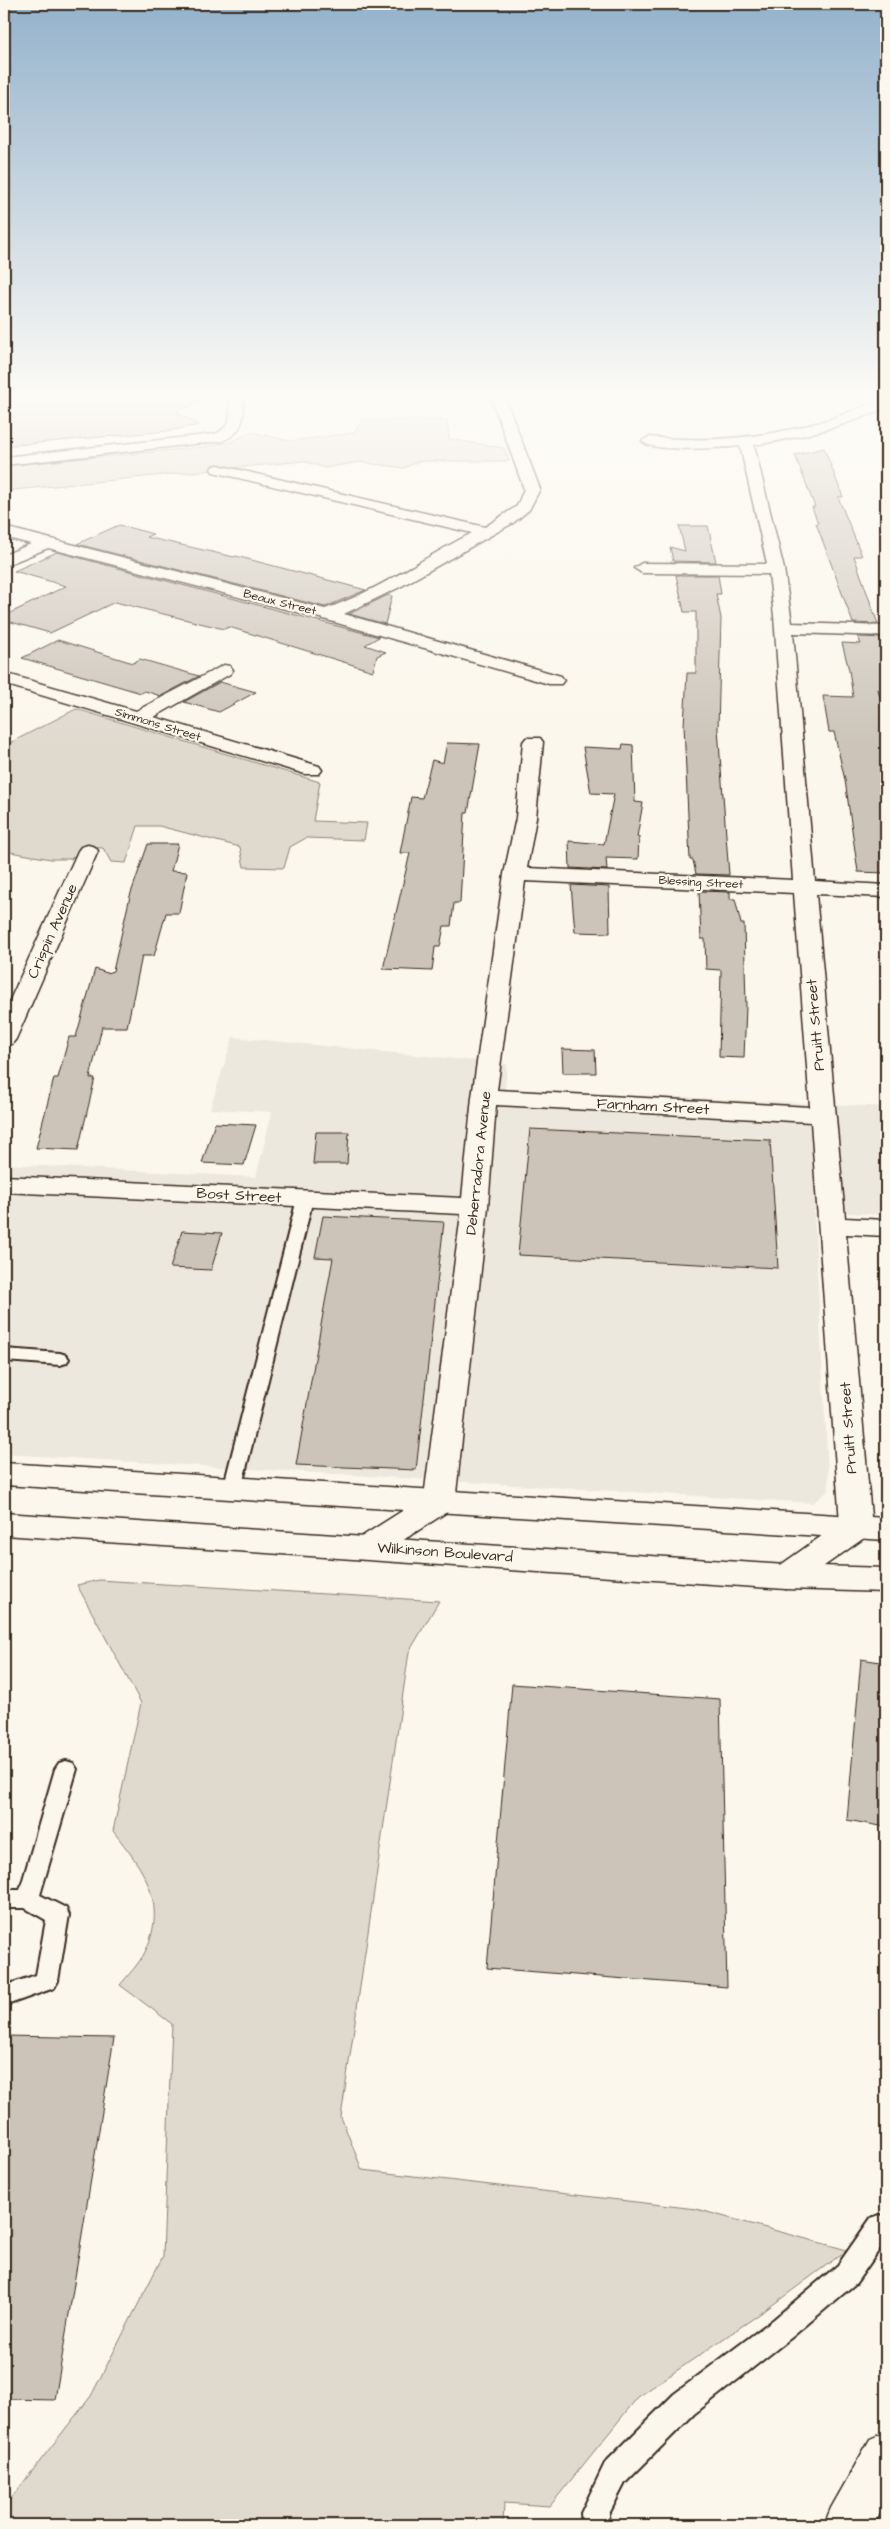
<svg xmlns="http://www.w3.org/2000/svg" width="890" height="2529" font-family="'Architects Daughter',sans-serif">
<rect width="100%" height="100%" fill="#fbf7ec"/>
<filter id="ink" filterUnits="userSpaceOnUse"><feTurbulence type="fractalNoise" baseFrequency=".02" numOctaves="2"/><feDisplacementMap in="SourceGraphic" scale="10" xChannelSelector="R" yChannelSelector="G"/><feConvolveMatrix kernelMatrix="1 2 1 2 8 2 1 2 1" color-interpolation-filters="sRGB"/></filter>
<g filter="url(#ink)">
<path fill="#ede8dd" d="M233 1037 507 1064 505 1089 886 1107V1215L814 1211 829 1490 813 1503 4 1454V1164L256 1177 272 1112 210 1109Z"/>
<g fill="#dfd9ce" stroke="#8d8276">
<path d="M362 420H447L449 439 504 448 509 461H419L404 468 359 462 325 468 303 461 4 491V466L205 447 231 442 251 432 290 441 354 433Z"/>
<path d="M76 709 320 782 313 821 367 823 364 840 306 838 290 847 284 868 244 867 240 847 159 826H138L126 863 111 862 103 848 83 847 71 859H51L4 851V746Z"/>
<path d="M99 1580 439 1601 409 1652 341 2117 362 2170 696 2209 847 2250 767 2309 638 2397 550 2506 504 2503 503 2525H4V2507L91 2396 163 2256 172 2024 120 1985C128 1975 139 1964 145 1952 169 1902 142 1868 113 1831L141 1703 77 1585Z"/>
</g>
<g fill="#ccc4b9" stroke="#3b2a1e">
<path d="M49 395H215L176 412 199 425 167 431 4 446V399Z"/>
<path d="M824 448 843 497H838L862 556H854L878 624 853 623 816 523H818L812 507H815L795 455Z"/>
<path d="M119 525 153 534 146 537 234 557 236 556 366 590 325 607 77 544Z"/>
<path d="M679 526H708L716 562 673 561 670 547 685 551Z"/>
<path d="M57 552 379 637 365 645 386 652 377 656 373 671 229 627 224 629 115 602 50 633 4 620V616L66 586 14 571Z"/>
<path d="M676 575H718L721 594H716L721 618 718 729 729 875 696 874 693 860H690L684 725 687 673H696V612H684Z"/>
<path d="M388 595 392 596 385 624 349 614Z"/>
<path d="M858 637 884 638 886 643V704H884L878 689 886 724V873L858 872 845 780 834 732H829L823 696 853 697 849 670 842 643 861 644Z"/>
<path d="M58 640 133 663 140 659 199 676 161 696 145 691 141 693 22 658Z"/>
<path d="M220 682 256 692 219 712 184 702Z"/>
<path d="M447 743 480 744 468 813H465L460 903H454L451 926H444L440 947H435L432 971 383 969 410 853H400L411 797 422 798 432 760 443 763Z"/>
<path d="M623 744 633 745 635 802 643 803 637 837H639L638 859 606 858 607 870 570 868 569 841 604 844 614 794 591 793 583 747 622 749Z"/>
<path d="M148 844H178L171 871 187 872 179 913H166L154 956H142L127 1027H102L90 1078H95L78 1150 36 1148 54 1078H58L69 1037H76L95 969 107 973 113 971 130 896Z"/>
<path d="M571 885 609 887 610 933 575 932Z"/>
<path d="M699 891 730 892V899H735L741 924H744L746 1006 744 1058 719 1057 721 970 706 969 705 939H701Z"/>
<path d="M562 1049 595 1050 596 1073H563Z"/>
<path d="M215 1123 256 1125 244 1165 202 1163Z"/>
<path d="M530 1129 770 1140 778 1268 518 1255Z"/>
<path d="M316 1132H349L347 1164H313Z"/>
<path d="M323 1216 444 1222 416 1470 296 1465 333 1258 315 1257Z"/>
<path d="M182 1231 222 1233 211 1270 170 1268Z"/>
<path d="M861 1659 886 1663V1827L847 1820Z"/>
<path d="M512 1684 720 1699 727 1987 487 1968Z"/>
<path d="M4 2036 114 2038 55 2400 4 2399Z"/>
</g>
<g fill="none" stroke-linecap="round" stroke-linejoin="round">
<defs>
<g id="lane">
<path d="M305 1194 313 1199 241 1489 238 1494 232 1495 226 1494 223 1489 297 1199Z"/>
<path d="M4 1349 60 1353 66 1355 69 1359 66 1363 60 1365 4 1361Z"/>
<path d="M66 1761 73 1763 77 1769 40 1895 66 1908 69 1915 58 1981 54 1988 4 2006V1986L36 1975 46 1920 25 1908H4V1890H20L55 1769 59 1763Z"/>
<path d="M880 2215 886 2217V2240L856 2283 792 2337 694 2414 625 2483 609 2514 610 2525H582L581 2513 605 2463 674 2394 774 2319 838 2265 871 2218Z"/>
</g>
<g id="street">
<path d="M229 395H243C244 417 245 431 223 441L4 465V457L215 434C234 426 230 413 229 395Z"/>
<path d="M490 395H504L540 489 529 510 513 523 400 587 344 614 561 676 564 680 561 684H549L320 618 48 548 4 566V555L31 544 4 537V527L325 609C378 591 423 558 472 533L213 472 211 469 213 466 218 465 485 527 517 506 524 489Z"/>
<path d="M886 399V408C844 426 800 438 754 445L784 569 792 623 886 626V636L793 633 815 881 886 885V897L816 894 845 1218 886 1220V1236L846 1234 872 1528 867 1536 797 1585 786 1589 775 1585 770 1577 775 1569 840 1523 811 1122 496 1105 488 1207 455 1502 450 1510 380 1555 369 1558 358 1555 353 1547 358 1539 424 1497 461 1214 4 1192V1176L462 1198 472 1097 504 874 516 818 523 742 526 738H540L543 742 536 818 527 868 793 880 774 616 769 574 642 573 634 568 642 563 767 564 740 446C724 448 651 453 642 441L649 437C709 443 766 438 824 421 845 415 865 404 886 399ZM525 881 794 893 810 1107 497 1090Z"/>
<path d="M224 665 230 666 233 670 230 674 154 717 319 766 322 770 319 774H305L4 684V673L136 711Z"/>
<path d="M88 845 95 847 98 851 16 1039 12 1044 4 1046V1013L78 851 81 847Z"/>
</g>
<path id="secondary" d="M886 2432V2502L874 2525H824L831 2508 870 2439Z"/>
<g id="primary">
<path d="M4 1463 886 1518V1540L4 1485Z"/>
<path d="M4 1513 786 1565 886 1568V1592L786 1589 4 1535Z"/>
</g>
</defs>
<use href="#lane" stroke="#3b2a1e" stroke-width="4"/>
<use href="#street" stroke="#3b2a1e" stroke-width="3"/>
<use href="#secondary" stroke="#3b2a1e" stroke-width="3"/>
<use href="#primary" stroke="#3b2a1e" stroke-width="3"/>
<use href="#lane" fill="#fbf7ec" fill-rule="evenodd"/>
<use href="#street" fill="#fbf7ec" fill-rule="evenodd"/>
<use href="#secondary" fill="#fbf7ec" fill-rule="evenodd"/>
<use href="#primary" fill="#fbf7ec" fill-rule="evenodd"/>
</g>
</g>
<linearGradient id="sky" x2="0" y2="1"><stop stop-color="#94b2cc"/><stop offset="0.53" stop-color="#fdfbf6"/><stop offset="1" stop-color="#fdfbf6" stop-opacity="0"/></linearGradient>
<rect width="890" height="749" fill="url(#sky)"/>
<g text-anchor="middle" stroke-width="4.5" stroke-linejoin="round" paint-order="stroke">
<g font-size="12" fill="#3b2a1e" stroke="#fbf7ec">
<text transform="translate(280 602) rotate(14)" y="4">Beaux Street</text>
<text transform="translate(158 724) rotate(17)" y="4">Simmons Street</text>
<text transform="translate(701 882) rotate(3)" y="4">Blessing Street</text>
</g>
<g font-size="15" fill="#3b2a1e" stroke="#fbf7ec">
<text transform="translate(52 931) rotate(-66)" y="5">Crispin Avenue</text>
<text transform="translate(815 1025) rotate(-95)" y="5">Pruitt Street</text>
<text transform="translate(653 1106) rotate(3)" y="5">Farnham Street</text>
<text transform="translate(478 1163) rotate(-84)" y="5">Deherradora Avenue</text>
<text transform="translate(239 1195) rotate(3)" y="5">Bost Street</text>
<text transform="translate(848 1428) rotate(-94)" y="5">Pruitt Street</text>
<text transform="translate(445 1552) rotate(4)" y="5">Wilkinson Boulevard</text>
</g>
</g>
<rect width="890" height="2529" fill="none" stroke="#fbf7ec" stroke-width="20"/>
<rect x="10" y="10" width="870" height="2509" fill="none" stroke="#3b2a1e" stroke-width="2" filter="url(#ink)"/>
</svg>
